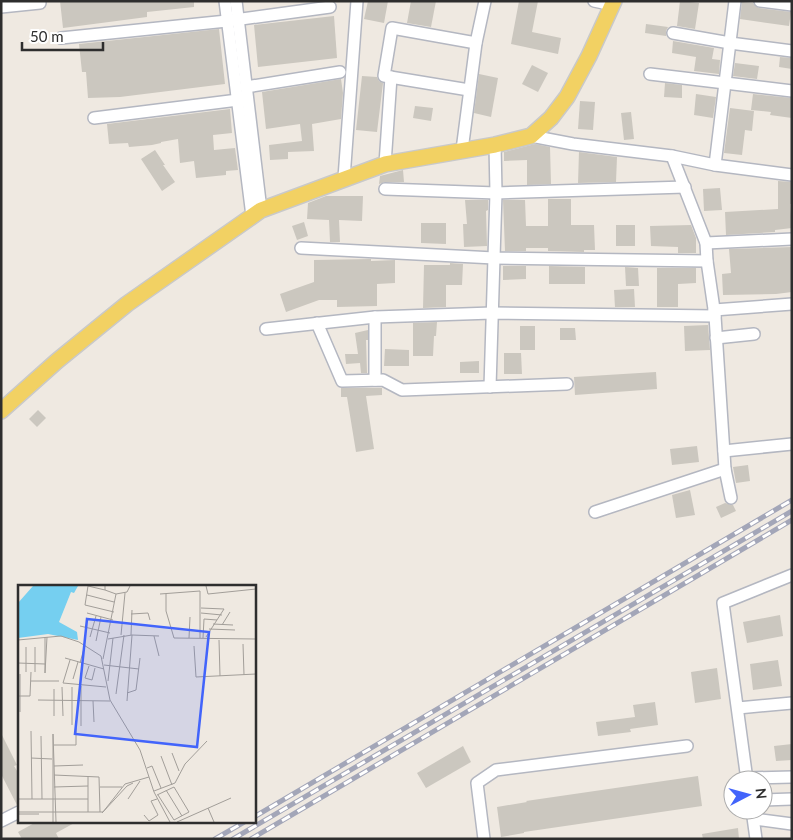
<svg xmlns="http://www.w3.org/2000/svg" width="793" height="840" font-family="Lato,sans-serif">
<rect width="100%" height="100%" fill="#efe9e1"/>
<g fill="#cbc7bf">
<path d="M60 1H194V7L147 12V17L63 28Z"/>
<path d="M368 1H388L384 23 364 19Z"/>
<path d="M411 1H436L431 27 407 23Z"/>
<path d="M519 1H538L532 32 561 38 558 54 511 44Z"/>
<path d="M680 1 699 3 695 29 677 26Z"/>
<path d="M742 2 753 3 759 8 791 12 789 26 740 19Z"/>
<path d="M334 16 337 58 258 67 254 25Z"/>
<path d="M646 24 668 27 666 31V36L645 33Z"/>
<path d="M219 29 225 84 120 97 88 98 86 72H82L79 44Z"/>
<path d="M673 41 714 48 712 59 720 60 719 74 694 71 696 57 672 53Z"/>
<path d="M780 57 792 58V69L779 67Z"/>
<path d="M735 63 759 66 757 79 733 76Z"/>
<path d="M532 65 548 73 538 92 522 84Z"/>
<path d="M479 74 498 78 491 117 474 113Z"/>
<path d="M362 76 377 77 379 81 383 83 377 132 356 130Z"/>
<path d="M341 79 343 93 341 119 312 124 314 151 288 152V159L270 160 269 145 302 141 300 124 266 129 262 92Z"/>
<path d="M665 83 682 85V98L664 97Z"/>
<path d="M696 94 716 97 713 118 694 115Z"/>
<path d="M753 94 792 98V118L770 115 771 112 751 110Z"/>
<path d="M580 101 595 102 593 130 578 129Z"/>
<path d="M415 106 433 108 431 121 413 118Z"/>
<path d="M730 108 754 111 752 131 745 130 742 155 724 153Z"/>
<path d="M230 109 232 133 213 135 214 150 235 148 238 170 226 171V175L196 178 194 161 180 163 178 139 161 142V143L152 145 129 147 128 143 109 144 107 124Z"/>
<path d="M631 112 634 139 624 140 621 113Z"/>
<path d="M535 144 550 147 551 184 527 185V160L504 161V152Z"/>
<path d="M155 150 165 165H163L175 182 162 191 141 159Z"/>
<path d="M579 152 617 157 616 182 578 183Z"/>
<path d="M403 170 404 182H385L379 184 380 176Z"/>
<path d="M778 181 792 182V204H790L792 228 775 230V232L726 235 725 212 778 209Z"/>
<path d="M720 188 722 210 704 211 703 189Z"/>
<path d="M326 196H363L362 221 339 220 340 242H330L329 220 307 219 308 203Z"/>
<path d="M548 199H571V225H594L595 250H584V252L548 251V248H526V251H505L503 200H525L526 226H548Z"/>
<path d="M465 200H488V210L486 211 487 246 464 247 463 224H467Z"/>
<path d="M304 222 308 236 297 240 292 226Z"/>
<path d="M421 223H446V244L421 243Z"/>
<rect x="616" y="225" width="19" height="21"/>
<path d="M691 225 696 238V253H678V247L651 246 650 226Z"/>
<path d="M792 247V292L776 294 723 295 722 274 731 273 729 249Z"/>
<path d="M371 259V261L395 260V283L377 284V306L337 307V300H319L286 312 280 294 314 282V260Z"/>
<path d="M450 263 463 264 462 285H446V307L423 308 424 265H450Z"/>
<path d="M503 266H526V279L503 280Z"/>
<path d="M549 266 585 267V284H549Z"/>
<path d="M625 267 638 268 639 286H626Z"/>
<path d="M657 268H696V283L678 284V307H657Z"/>
<path d="M634 289 635 307H615L614 290Z"/>
<path d="M437 322 436 336H434L433 356H413V323Z"/>
<path d="M708 325 710 350 685 351 684 326Z"/>
<rect x="520" y="326" width="15" height="24"/>
<path d="M560 328H575L576 340H560Z"/>
<path d="M368 330V340H366L367 373H361L360 363 346 364 345 354H358L355 333Z"/>
<path d="M385 349 409 350V366H384Z"/>
<path d="M504 353H521L522 374H504Z"/>
<path d="M479 361V373H460V362Z"/>
<path d="M656 372 657 389 575 395 574 377Z"/>
<path d="M341 388H382V395L366 396 374 449 356 452 347 397H341Z"/>
<path d="M38 410 46 418 37 427 29 419Z"/>
<path d="M697 446 699 462 672 465 670 449Z"/>
<path d="M748 465 750 481 736 483 733 467Z"/>
<path d="M690 490 695 515 676 518 672 495Z"/>
<path d="M725 503 733 505 736 511 721 518 716 507Z"/>
<path d="M780 615 783 636 747 643 743 622Z"/>
<path d="M778 660 782 686 753 690 750 664Z"/>
<path d="M717 668 721 699 695 703 691 672Z"/>
<path d="M655 702 658 725 630 729 631 732 598 736 596 722 635 717 633 705Z"/>
<path d="M1 733 17 765 14 766 19 774V805H17L1 774Z"/>
<path d="M792 744V760L776 761 774 746Z"/>
<path d="M463 746 471 762 426 788 417 773Z"/>
<path d="M698 776 702 806 524 832V833L501 837 497 807 527 802 526 801Z"/>
<path d="M38 821H78L56 833 59 839H22L18 832Z"/>
<path d="M738 828 739 839H703L702 834Z"/>
</g>
<g fill="none" stroke-linecap="round" stroke-linejoin="round">
<defs>
<g id="minor">
<path d="M225 1 252 216"/>
<path d="M236 1 261 210"/>
<path d="M594 1 613 5"/>
<path d="M760 1 792 5"/>
<path d="M1 7 40 3"/>
<path d="M673 33 730 43 792 51"/>
<path d="M61 38 227 21 330 7"/>
<path d="M650 74 792 91"/>
<path d="M246 87 340 72"/>
<path d="M469 90 384 76 392 28 476 43"/>
<path d="M94 118 238 100"/>
<path d="M531 136 573 144 672 156 715 165 792 175"/>
<path d="M462 150 476 43 485 1"/>
<path d="M385 164 391 77"/>
<path d="M715 165 735 1"/>
<path d="M344 178 357 1"/>
<path d="M385 189 496 193 685 187"/>
<path d="M706 243 792 239"/>
<path d="M301 248 494 258 707 261"/>
<path d="M714 310 792 304"/>
<path d="M715 316 725 469 731 498"/>
<path d="M375 317V380"/>
<path d="M317 323 342 381 383 380 402 390 567 384"/>
<path d="M266 329 375 317 492 313 715 316 707 261 706 243 672 156"/>
<path d="M716 338 754 334"/>
<path d="M490 387 496 193 495 145"/>
<path d="M724 451 792 444"/>
<path d="M595 512 725 469"/>
<path d="M738 708 792 703"/>
<path d="M747 778 792 777"/>
<path d="M747 780 723 603 792 575"/>
<path d="M763 800 792 799"/>
<path d="M752 810 756 839"/>
<path d="M754 819 792 824"/>
<path d="M1 821 19 812"/>
<path d="M484 839 477 783 496 770 687 746"/>
</g>
<path id="major" d="M1 411 57 361 127 304 261 210 385 164 495 145 531 136 551 118 567 97 589 56 614 1"/>
</defs>
<use href="#minor" stroke="#b4b7c1" stroke-width="14"/>
<use href="#major" stroke="#c9c9c9" stroke-width="18"/>
<use href="#minor" stroke="#fff" stroke-width="11"/>
<use href="#major" stroke="#f2d163" stroke-width="15"/>
<defs>
<g id="rail">
<path d="M254 817 792 500"/>
<path d="M215 839 246 821"/>
<path d="M233 839 792 511"/>
<path d="M251 839 792 520"/>
</g>
</defs>
<use href="#rail" stroke="#a3a6b8" stroke-width="5"/>
<use href="#rail" stroke="#fff" stroke-width="3" stroke-dasharray="9" stroke-linecap="butt"/>
</g>
<g transform="translate(18 585)">
<rect width="238" height="238" fill="#efe9e1"/>
<path d="M15 1H60L56 8 53 7 41 37 59 47 60 55 30 49 0 53V18Z" fill="#75cff0"/>
<path fill="none" stroke="#a29e99" stroke-width="1" d="M70 1 67 20 96 27M70 1 87 5M87 1V5L98 9M188 1 190 9 238 4M142 9 182 6V53M148 9V26L156 53 238 54M69 10 96 17M183 23 206 24 188 52M69 28 95 35M183 28 204 30M113 29 130 28 132 35M195 39 215 40M204 40 212 27M62 41 92 48M191 44 217 45M103 50 107 8M113 50 114 25M114 50 141 51M136 51 141 71M27 52V88L29 52M72 52 78 31M171 53 172 32M185 53 186 34 199 35M90 54 114 50 109 116M0 55 43 51 61 57 83 71 92 115 122 165 136 207 152 237M201 55 202 91M78 56 83 32M225 59 226 90M176 61 178 92 238 89M47 73 86 84M85 74 98 9 109 7 112 1M52 75 45 98 88 102M0 78 27 79M62 78 67 60M86 80 121 84M71 81 67 93 74 95 77 83M8 87V62M17 87V62M2 89V127M55 94 60 77M13 96H41M90 96 95 53M63 101V141M44 102 45 131M54 102V140M109 108 118 105 122 73M98 109 106 50M0 111H12L13 87M20 115 92 116M75 116 76 137M36 131V104M13 146 14 214M23 151 24 214M36 160H58V143M154 168 161 186M143 171 154 200M13 173 34 174M0 180V214M36 181 65 180M129 183 134 181 143 203M36 190 81 192 82 227M70 191V227M36 202 70 201M82 202H104M148 205 164 231M136 206 157 198 167 179 189 156M139 210 156 202 171 227 156 235 140 210M0 214H70M110 214 122 196M190 223 196 237M0 227H85L107 199 131 192M84 228 109 201 115 198M0 229H21M126 230 131 236 140 230 133 216 139 214M35 237V149L38 237M159 237 213 213"/>
<path fill="#4264fb" fill-opacity="0.15" stroke="#4264fb" stroke-width="2.5" d="M69 34 191 47 179 162 57 149Z"/>
<rect width="238" height="238" fill="none" stroke="#2e2e2e" stroke-width="2.5"/>
</g>
<rect width="793" height="840" fill="none" stroke="#2e2e2e" stroke-width="5"/>
<g transform="translate(748 795) rotate(84)"><circle r="24" fill="#ffffff" stroke="#ababab"/>
<path d="M0-4L9 19L0 12L-9 19Z" fill="#4264fb"/>
<text y="-8" font-size="14" font-weight="bold" text-anchor="middle" fill="#2e2e2e">N</text>
</g>
<path d="M22 42v8h81v-8" fill="none" stroke="#2e2e2e" stroke-width="2.5"/>
<text x="30" y="42" font-size="15" fill="#2e2e2e" stroke="#ffffff" stroke-width="4" paint-order="stroke">50 m</text>
</svg>
